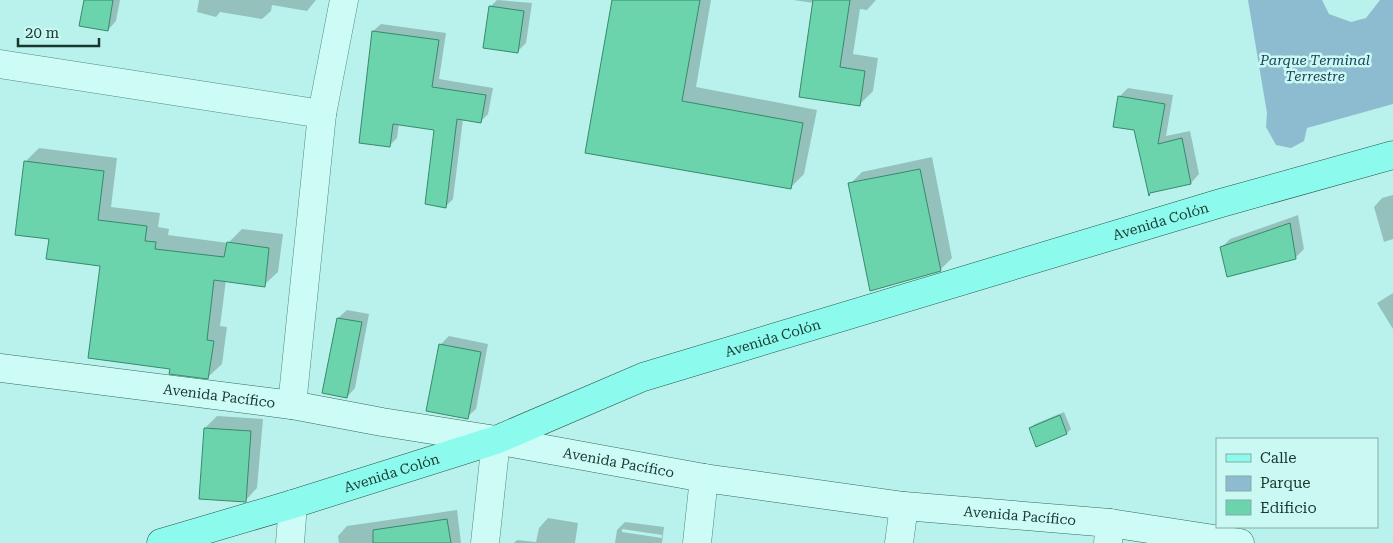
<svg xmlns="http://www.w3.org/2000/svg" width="1393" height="543" font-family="'Roboto Serif',serif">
<rect width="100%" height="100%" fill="#b9f2ec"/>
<path fill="#8dbbd0" d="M1248 0H1322L1329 14 1351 22 1366 18 1380 0H1393V104L1307 128 1304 141 1291 148 1276 145 1266 127 1267 113Z"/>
<g fill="#0003" fill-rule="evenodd">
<path d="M85 0H120L116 21 108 30Z"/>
<path d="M199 0H316L307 11 272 5 271 11 262 19 220 12 216 17 197 12Z"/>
<path d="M497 0 532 3 526 43 517 52 490 7Z"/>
<path d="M614 0H711L696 87 817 110 804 174 790 188 587 152Z"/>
<path d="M793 0H876L867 10 860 9 853 54 878 58 873 91 859 105 800 96 814 3Z"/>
<path d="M381 24 446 33 439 79 493 88 488 114 480 122 463 119 453 199 446 206 435 129 399 123 397 138 389 146 373 31Z"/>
<path d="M1128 88 1173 95 1166 136 1190 131 1199 174 1191 183 1153 191 1151 193 1135 129 1120 96Z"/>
<path d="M39 148 117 158 111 207 160 213 158 227 169 229 168 235 228 243 242 229 283 234 278 272 264 285 226 280 220 326 227 327 222 364 208 377 171 368 101 264 50 238 25 162Z"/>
<path d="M932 157 952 258 940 270 850 184 862 172Z"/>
<path d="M1393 195V239L1384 242 1374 207 1382 198Z"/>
<path d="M1298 215 1304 249 1295 258 1222 247 1230 239Z"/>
<path d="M1393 293V329L1377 303Z"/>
<path d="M347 310 369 314 355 388 347 397 323 392 338 318Z"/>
<path d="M449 336 488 344 476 409 467 417 440 345Z"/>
<path d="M1064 412 1071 429 1067 433 1037 445 1030 428 1035 424Z"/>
<path d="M217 416 263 419 257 488 245 501 200 498 205 428Z"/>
<path d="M457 510 461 543H339L338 536 347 526Z"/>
<path d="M548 518 578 523 575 543H514L517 540 536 542 539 528Z"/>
<path d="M625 522 664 527 662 543H615L617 530ZM622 529 662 535V538L622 532Z"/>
</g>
<g fill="#6bd4ac" stroke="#368b69">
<path d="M84 0H113L108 31 79 26Z"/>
<path d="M612 0H700L682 101 803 123 791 189 585 153Z"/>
<path d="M813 0H850L840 67 865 71 860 106 799 97Z"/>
<path d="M489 6 524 11 518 53 483 48Z"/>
<path d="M372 31 439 40 432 87 486 95 481 123 457 119 446 208 425 204 434 130 393 124 390 147 359 143Z"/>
<path d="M1118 96 1165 104 1158 144 1182 138 1191 184 1150 193 1149 196 1134 130 1113 127Z"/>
<path d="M24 161 104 171 98 220 147 226 145 241 156 242 155 249 224 257 227 242 269 248 265 287 214 280 207 340 214 341 208 379 169 374 170 369 88 358 100 266 46 259 49 239 15 235Z"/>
<path d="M920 169 941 271 870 291 848 183Z"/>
<path d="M1290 223 1296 259 1227 277 1220 247Z"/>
<path d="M337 318 362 322 347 398 322 393Z"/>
<path d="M439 344 481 352 468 419 426 411Z"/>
<path d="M1060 415 1067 434 1036 447 1029 428Z"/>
<path d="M204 428 251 431 246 502 199 499Z"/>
<path d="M447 519 451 543H373V530Z"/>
</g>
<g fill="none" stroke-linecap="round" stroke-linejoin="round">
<defs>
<g id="street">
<path d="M0 64 322 114"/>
<path d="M292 405 322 114 344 0"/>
<path d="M290 543 293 504"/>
<path d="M485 543 496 440"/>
<path d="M697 543 704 478"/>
<path d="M899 543 904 506"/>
<path d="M1108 543 1110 523"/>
</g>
<g id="secondary">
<path id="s1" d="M0 368 292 405 382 422 496 440 704 478 904 506 1110 523 1240 543"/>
</g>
<g id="primary">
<path id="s2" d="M161 543 293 504 496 440 643 377 1221 203 1393 155"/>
</g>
</defs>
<use href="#street" stroke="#528a7b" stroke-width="29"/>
<use href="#secondary" stroke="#366b5b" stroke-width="29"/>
<use href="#primary" stroke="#285647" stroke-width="29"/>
<use href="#street" stroke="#cdfcf7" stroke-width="28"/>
<use href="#secondary" stroke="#cdfcf7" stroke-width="28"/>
<use href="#primary" stroke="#8cfbee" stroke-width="28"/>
</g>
<g text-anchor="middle" stroke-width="5" stroke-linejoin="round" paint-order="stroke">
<g font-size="14" font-style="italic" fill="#1e3c56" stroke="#caf9f4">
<text x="1315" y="65">Parque Terminal<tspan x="1315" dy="16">Terrestre</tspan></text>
</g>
<g font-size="14" fill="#19372e" stroke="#caf9f4">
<text dy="5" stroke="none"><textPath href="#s2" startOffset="1051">Avenida Colón</textPath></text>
<text dy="5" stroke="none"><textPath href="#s2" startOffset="646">Avenida Colón</textPath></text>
<text dy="5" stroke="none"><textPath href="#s1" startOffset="221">Avenida Pacífico</textPath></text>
<text dy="5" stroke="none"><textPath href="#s1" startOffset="626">Avenida Pacífico</textPath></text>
<text dy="5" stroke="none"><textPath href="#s2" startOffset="241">Avenida Colón</textPath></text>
<text dy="5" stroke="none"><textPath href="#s1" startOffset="1031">Avenida Pacífico</textPath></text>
</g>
</g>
<rect x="1216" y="438" width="162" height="90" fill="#caf9f4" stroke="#83aba5"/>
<rect x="1226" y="454" width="25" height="8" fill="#8cfbee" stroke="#83aba5"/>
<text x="1260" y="463" font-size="15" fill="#19372e">Calle</text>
<rect x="1226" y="476" width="25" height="15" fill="#8dbbd0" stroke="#83aba5"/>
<text x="1260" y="488" font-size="15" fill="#19372e">Parque</text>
<rect x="1226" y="500" width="25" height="15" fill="#6bd4ac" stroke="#83aba5"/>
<text x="1260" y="513" font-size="15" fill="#19372e">Edificio</text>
<path d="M18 38v8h81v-8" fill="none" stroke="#19372e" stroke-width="2.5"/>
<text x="25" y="38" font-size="15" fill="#19372e" stroke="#caf9f4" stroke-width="4" paint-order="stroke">20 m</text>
</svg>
